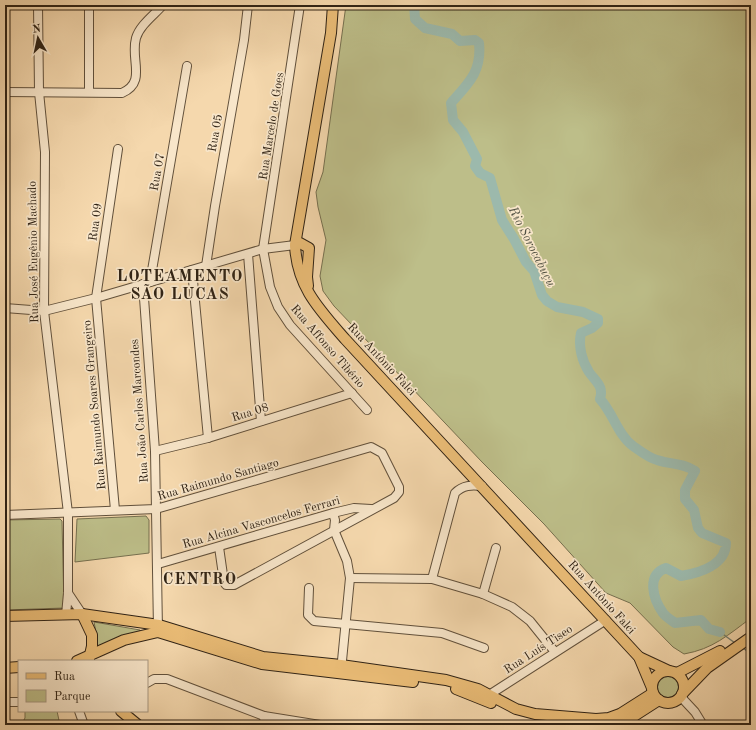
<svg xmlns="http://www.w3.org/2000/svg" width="756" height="730" font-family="'Old Standard TT',serif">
<rect width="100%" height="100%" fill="#f5d8ad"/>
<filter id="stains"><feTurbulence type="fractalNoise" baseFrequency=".005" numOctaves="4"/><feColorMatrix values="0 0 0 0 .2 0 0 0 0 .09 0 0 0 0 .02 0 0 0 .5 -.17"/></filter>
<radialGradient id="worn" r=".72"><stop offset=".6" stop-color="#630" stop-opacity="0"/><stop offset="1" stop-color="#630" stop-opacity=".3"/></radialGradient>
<g fill="#bdbe89" stroke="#76704f">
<path d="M346 5H751V618C728 635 713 649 684 654L673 647 630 603 606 593 544 524 482 462 334 306 323 291 320 276 326 240 318 207 316 192 323 172Z"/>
<path d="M146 516 149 520V553L75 562 77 519Z"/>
<path d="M60 519 62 521 64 608 5 610V520Z"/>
<path d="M94 622 140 630 139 633 97 646V637Z"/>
<circle cx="668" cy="687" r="13"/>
<path d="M25 711H57L60 725H21L25 718Z"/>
</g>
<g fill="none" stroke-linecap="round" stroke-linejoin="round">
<g stroke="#717d70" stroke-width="1.5">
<path d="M720 632 735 643"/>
<path d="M743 648 751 654"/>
</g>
<path stroke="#9cb9ac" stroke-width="10" d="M414 5 415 19 425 28 452 34 460 41 475 40 479 43C482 71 469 83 451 103L453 120 463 132 477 159 475 166 480 173 490 178 502 220 514 239 526 262 534 271 542 295 547 301 557 307 583 312 598 319V323L592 328 581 333C578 346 582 361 589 372 596 382 604 386 600 399 613 413 618 435 633 446 640 451 649 458 657 460 672 465 681 462 695 471L685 490V499L694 510 698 528 702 533 726 543C726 565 699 573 681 576L666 568C646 575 653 599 663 613 666 617 671 620 675 623L701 620 709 629 720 632"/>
<defs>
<g id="minor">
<path d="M38 5 39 92 45 152 44 311 68 513V593L66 615"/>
<path d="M89 5V92"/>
<path d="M300 5 263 249 270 287 278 307 290 325 367 410"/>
<path d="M5 92 122 93C147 82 130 60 136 38 140 25 154 15 163 5"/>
<path d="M248 254 261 421"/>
<path d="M206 266 215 206 244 40 248 5"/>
<path d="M192 270 208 438"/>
<path d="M150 282 187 66"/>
<path d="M143 284 155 451 158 630"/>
<path d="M5 308 44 311 96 298 263 249 295 245"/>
<path d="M155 451 208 438 352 393"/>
<path d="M115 510 96 298 118 149"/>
<path d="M333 513 335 520 334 530 347 561 350 578 341 671"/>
<path d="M5 515 156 509 371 447 382 453 399 487V492L394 498 234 585H226L224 582 219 547"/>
<path d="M158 564 333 513 354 508 371 509"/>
<path d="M350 578 432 579 483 594 512 607 530 621 555 652"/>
<path d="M432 579 455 493C463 485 471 485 482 486"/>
<path d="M309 588 308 615 314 621 442 633 484 648"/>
<path d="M68 593 82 614"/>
<path d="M483 594 496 548"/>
<path d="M147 683 154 679H167L264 716 320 725"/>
<path d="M681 697 695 712 703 725"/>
<path d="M487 699 489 695 606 620"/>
<path d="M5 702H19"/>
<path d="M79 711 84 725"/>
<path d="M264 716 265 725"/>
</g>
<g id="major">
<path d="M333 5 331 33 295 245C297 287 319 309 345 339L639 657 652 688"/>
<path d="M295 245 300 243 309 248 307 277 308 286"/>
<path d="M82 614 92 635V646L89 659"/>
<path d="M5 616 82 614 159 625 263 657 341 665 446 680 478 689 516 709 535 714 596 719 609 718 620 714 653 693"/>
<path d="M639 657 669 671"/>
<path d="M77 661 124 640 158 632 262 664 413 682"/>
<path d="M5 668 19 667"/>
<circle cx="668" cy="687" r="16"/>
<path d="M677 673 720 651"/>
<path d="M456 689 491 703"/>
<path d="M682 694 707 668 751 637"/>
<path d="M121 711 138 725"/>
<path d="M615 725 631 718 659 700"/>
</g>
</defs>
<use href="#minor" stroke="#61503b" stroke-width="10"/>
<use href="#major" stroke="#302315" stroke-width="12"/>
<use href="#minor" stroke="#f8e6ca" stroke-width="8"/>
<use href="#major" stroke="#eabc76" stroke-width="10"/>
</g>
<g text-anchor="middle" stroke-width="3.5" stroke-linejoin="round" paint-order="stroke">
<g font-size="12" fill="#302315" stroke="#f8e6ca">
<text transform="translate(271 126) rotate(-81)" y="4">Rua Marcelo de Goes</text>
<text transform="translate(215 133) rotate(-80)" y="4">Rua 05</text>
<text transform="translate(157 172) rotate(-80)" y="4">Rua 07</text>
<text transform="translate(95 222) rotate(-82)" y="4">Rua 09</text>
<text transform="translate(33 252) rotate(-91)" y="4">Rua José Eugênio Machado</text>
<text transform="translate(328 346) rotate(49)" y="4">Rua Affonso Tibério</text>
<text transform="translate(382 359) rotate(47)" y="4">Rua Antônio Falci</text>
<text transform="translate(94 405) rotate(-95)" y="4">Rua Raimundo Soares Grangeiro</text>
<text transform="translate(139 411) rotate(-94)" y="4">Rua João Carlos Marcondes</text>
<text transform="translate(250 412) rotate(-17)" y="4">Rua 08</text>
<text transform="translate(218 479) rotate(-16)" y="4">Rua Raimundo Santiago</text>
<text transform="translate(261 522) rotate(-16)" y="4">Rua Alcina Vasconcelos Ferrari</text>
<text transform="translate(602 597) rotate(48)" y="4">Rua Antônio Falci</text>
<text transform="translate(538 649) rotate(-33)" y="4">Rua Luís Tiseo</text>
</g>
<g font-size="13" font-style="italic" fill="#505042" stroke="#f8e6ca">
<text transform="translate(533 246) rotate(63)" y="5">Rio Sorocabuçu</text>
</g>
<g font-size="16" font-weight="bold" letter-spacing="1" fill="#302315" stroke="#f8e6ca">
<text x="180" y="281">LOTEAMENTO<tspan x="180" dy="18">SÃO LUCAS</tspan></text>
<text x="200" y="584">CENTRO</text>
</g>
</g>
<rect width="756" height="730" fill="none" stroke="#f5d8ad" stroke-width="20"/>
<rect x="6" y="6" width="744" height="718" fill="none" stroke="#302315" stroke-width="2"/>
<rect x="10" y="10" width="736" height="710" fill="none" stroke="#302315"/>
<rect x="18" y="660" width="130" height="52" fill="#f8e6ca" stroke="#a89882"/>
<rect x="26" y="673" width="20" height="6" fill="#eabc76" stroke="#a89882"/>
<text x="54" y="680" font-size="12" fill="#302315">Rua</text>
<rect x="26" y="690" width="20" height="12" fill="#bdbe89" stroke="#a89882"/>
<text x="54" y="700" font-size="12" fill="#302315">Parque</text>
<g transform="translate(38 38) rotate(351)" stroke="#f8e6ca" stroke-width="3" paint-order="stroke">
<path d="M0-3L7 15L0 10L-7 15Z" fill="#302315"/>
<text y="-6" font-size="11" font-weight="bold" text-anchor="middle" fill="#302315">N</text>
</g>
<rect width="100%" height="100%" filter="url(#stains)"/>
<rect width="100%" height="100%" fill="url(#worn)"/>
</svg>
